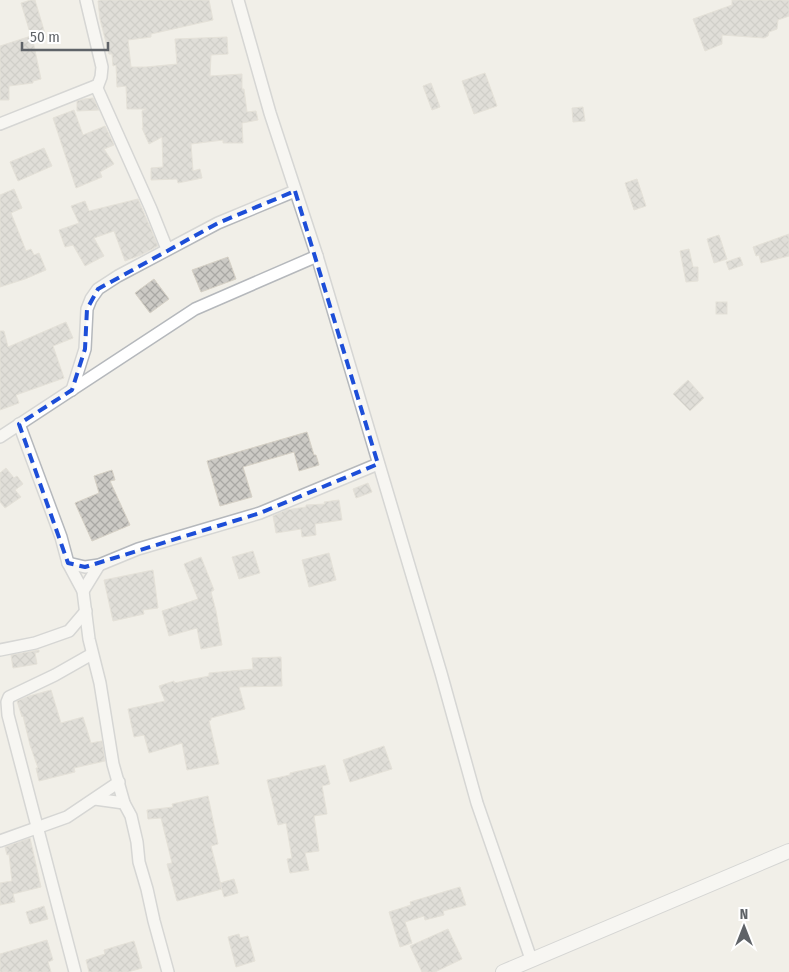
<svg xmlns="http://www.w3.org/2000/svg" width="789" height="972" font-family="'Fira Sans Condensed',sans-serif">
<defs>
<pattern id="building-cross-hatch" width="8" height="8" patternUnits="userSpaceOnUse" patternTransform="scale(1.25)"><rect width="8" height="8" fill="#cccac5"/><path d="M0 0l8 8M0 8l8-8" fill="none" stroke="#a9a8a4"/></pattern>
</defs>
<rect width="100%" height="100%" fill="#f1efe8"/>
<g fill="url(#building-cross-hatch)" stroke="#d6d1c6">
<path d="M31 0H35L46 37 33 41 41 79 33 81V83L9 86V100H0V46L31 36 21 3Z"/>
<path d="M101 0H209L213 20 151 34V37L128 40 131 67H146L177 64 175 39 227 37 228 54 211 55 210 76 242 74V89H244L247 112 256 111 258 120 242 123 243 143H223V140L191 144 193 171 200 169 202 178 178 183 177 179 151 180V168L163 167 162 137 149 144 142 128H143L142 111 146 109H127L126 86 117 87 116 65 113 66 112 54H109L100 19 98 1Z"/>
<path d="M732 0H789V16L778 20 777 29 769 32 768 36 764 38 722 35V44L705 51 693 19 732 5Z"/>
<path d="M485 73 497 106 474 114 462 81Z"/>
<path d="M431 83 440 107 432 110 423 86Z"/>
<path d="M93 98 99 110 77 111V101L84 99Z"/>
<path d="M583 107 585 121 573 122 572 108Z"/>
<path d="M74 110 83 135 105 126 114 145 104 149 114 164 100 172 102 177 76 188 53 118Z"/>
<path d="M44 148 52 166 18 181 10 162Z"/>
<path d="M637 179 646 206 634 210 625 183Z"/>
<path d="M14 189 22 208 11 213 26 251 31 249 34 255 39 253 46 270 25 279 0 287V195Z"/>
<path d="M138 199 158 246 141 255 125 261 114 231 94 238 104 256 85 266 73 245 65 247 59 230 79 223 71 206 85 201 89 211Z"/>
<path d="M789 234V256L761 263 759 255 756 256 753 247Z"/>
<path d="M719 235 727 259 714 263 707 239Z"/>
<path d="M689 249 693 267H698V281L686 282 680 251Z"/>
<path d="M228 257 236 279 201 292 192 270Z"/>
<path d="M740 257 743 265 729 270 726 262Z"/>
<path d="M154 279 169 299 150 313 135 293Z"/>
<rect x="716" y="302" width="11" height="12"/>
<path d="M66 322 73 338 53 346 64 378 16 395 19 403 0 410V331H4L8 347Z"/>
<path d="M688 380 704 398 690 411 673 394Z"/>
<path d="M307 432 314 455H316L319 465 299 471 294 452 243 467 252 497 220 506 207 461Z"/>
<path d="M6 468 14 478 17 476 23 484 15 490 21 497 5 508 0 502V473Z"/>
<path d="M112 470 115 480 110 481 130 525 92 541 75 503 99 493 94 476Z"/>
<path d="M368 483 372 492 356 498 353 489Z"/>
<path d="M339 500 342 520 315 524 316 535 302 537 301 529 276 533 273 516 286 510 306 507V505L325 504 324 502Z"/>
<path d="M253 551 260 573 239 579 232 557Z"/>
<path d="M329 553 336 580 309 587 302 560Z"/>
<path d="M201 557 214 590 211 592 216 611 222 645 201 649 197 628 169 636 162 611 198 599 184 564Z"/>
<path d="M153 570 158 608 143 610 144 614 113 621 104 580Z"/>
<path d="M39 650V652L35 653 37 664 13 668 11 655Z"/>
<path d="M281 657 282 686 239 687 245 709 211 718V720L209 721 219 764 187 770 182 743 149 753 144 735 134 737 128 709 165 701 159 686 174 681V683L209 676V673L253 669 252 658Z"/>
<path d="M51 690 61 723 83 717 91 743 102 741 105 761 74 768 75 772 39 781 36 768H38L30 745 23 716 22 717 17 701 29 696Z"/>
<path d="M384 746 392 769 350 782 343 760Z"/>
<path d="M325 765 330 784 322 786 327 814 314 816 319 851 305 853 309 870 290 873 287 859 292 858 286 823 278 825 267 780 290 775V773Z"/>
<path d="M208 796 218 844 211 846 222 889 177 901 167 864 172 863 161 818 148 819 147 810 173 807 172 804Z"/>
<path d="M30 838 41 887 13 894 15 902 0 905V883L12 881 9 854 7 855 5 847Z"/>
<path d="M234 879 238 893 224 897 220 883Z"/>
<path d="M460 887 466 905 443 911 444 915 425 920 424 916 405 922 412 943 400 947 389 912 411 905 410 902Z"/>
<path d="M44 906 48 919 30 924 26 912Z"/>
<path d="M448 929 462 959 435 972H422L410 946Z"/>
<path d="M239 934 240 938 248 936 255 961 236 967 228 937Z"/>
<path d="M47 940 53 960 48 962 51 972H0V954Z"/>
<path d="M134 941 142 968 128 972H89L86 960 105 954 104 950Z"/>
</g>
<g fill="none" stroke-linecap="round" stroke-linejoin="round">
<defs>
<g id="minor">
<path d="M238 0 270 113 317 256 441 673 477 803 531 959"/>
<path d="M96 86 151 209 167 249"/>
<path d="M0 124 98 85 101 77 102 67 86 0"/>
<path d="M72 390 85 349 87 309 91 299 98 289 118 276 218 223 295 191"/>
<path d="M19 424 61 537 68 563 83 591 89 639 100 683 113 764 124 803 131 816 137 842 139 862 147 889 154 921 168 972"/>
<path d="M0 437 195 309 317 256"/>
<path d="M68 563 85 567 99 565 138 549 260 513 378 464"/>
<path d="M83 591 99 565"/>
<path d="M0 650 35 643 69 631 86 611"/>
<path d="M95 799 124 803"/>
<path d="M0 841 67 817 119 782"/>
<path d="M75 972 8 715 7 702 9 697 55 675 92 654"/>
</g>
<path id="tertiary" d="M503 972 789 851"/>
</defs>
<use href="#minor" stroke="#b5b8bc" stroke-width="14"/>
<use href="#tertiary" stroke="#b5b8bc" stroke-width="16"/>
<use href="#minor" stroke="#fff" stroke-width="11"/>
<use href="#tertiary" stroke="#fff" stroke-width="14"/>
</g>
<path d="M0 0H789V972H0ZM295 191 378 464 260 513 85 567 68 563 19 424 72 390 85 349 87 309 98 289 218 223Z" fill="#f1efe8" fill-opacity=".55" fill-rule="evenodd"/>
<path fill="none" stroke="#1d4ed8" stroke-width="4" stroke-dasharray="10 6" stroke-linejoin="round" d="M295 191 378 464 260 513 85 567 68 563 19 424 72 390 85 349 87 309 98 289 218 223Z"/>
<g transform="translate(744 927)" stroke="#ffffff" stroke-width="4" paint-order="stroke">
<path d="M0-4L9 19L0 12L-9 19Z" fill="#5f6368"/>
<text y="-8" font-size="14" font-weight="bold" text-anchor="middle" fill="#5f6368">N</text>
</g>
<path d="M22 42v8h86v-8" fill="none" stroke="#5f6368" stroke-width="2.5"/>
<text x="30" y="42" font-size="15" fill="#5f6368" stroke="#ffffff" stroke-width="4" paint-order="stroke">50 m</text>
</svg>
